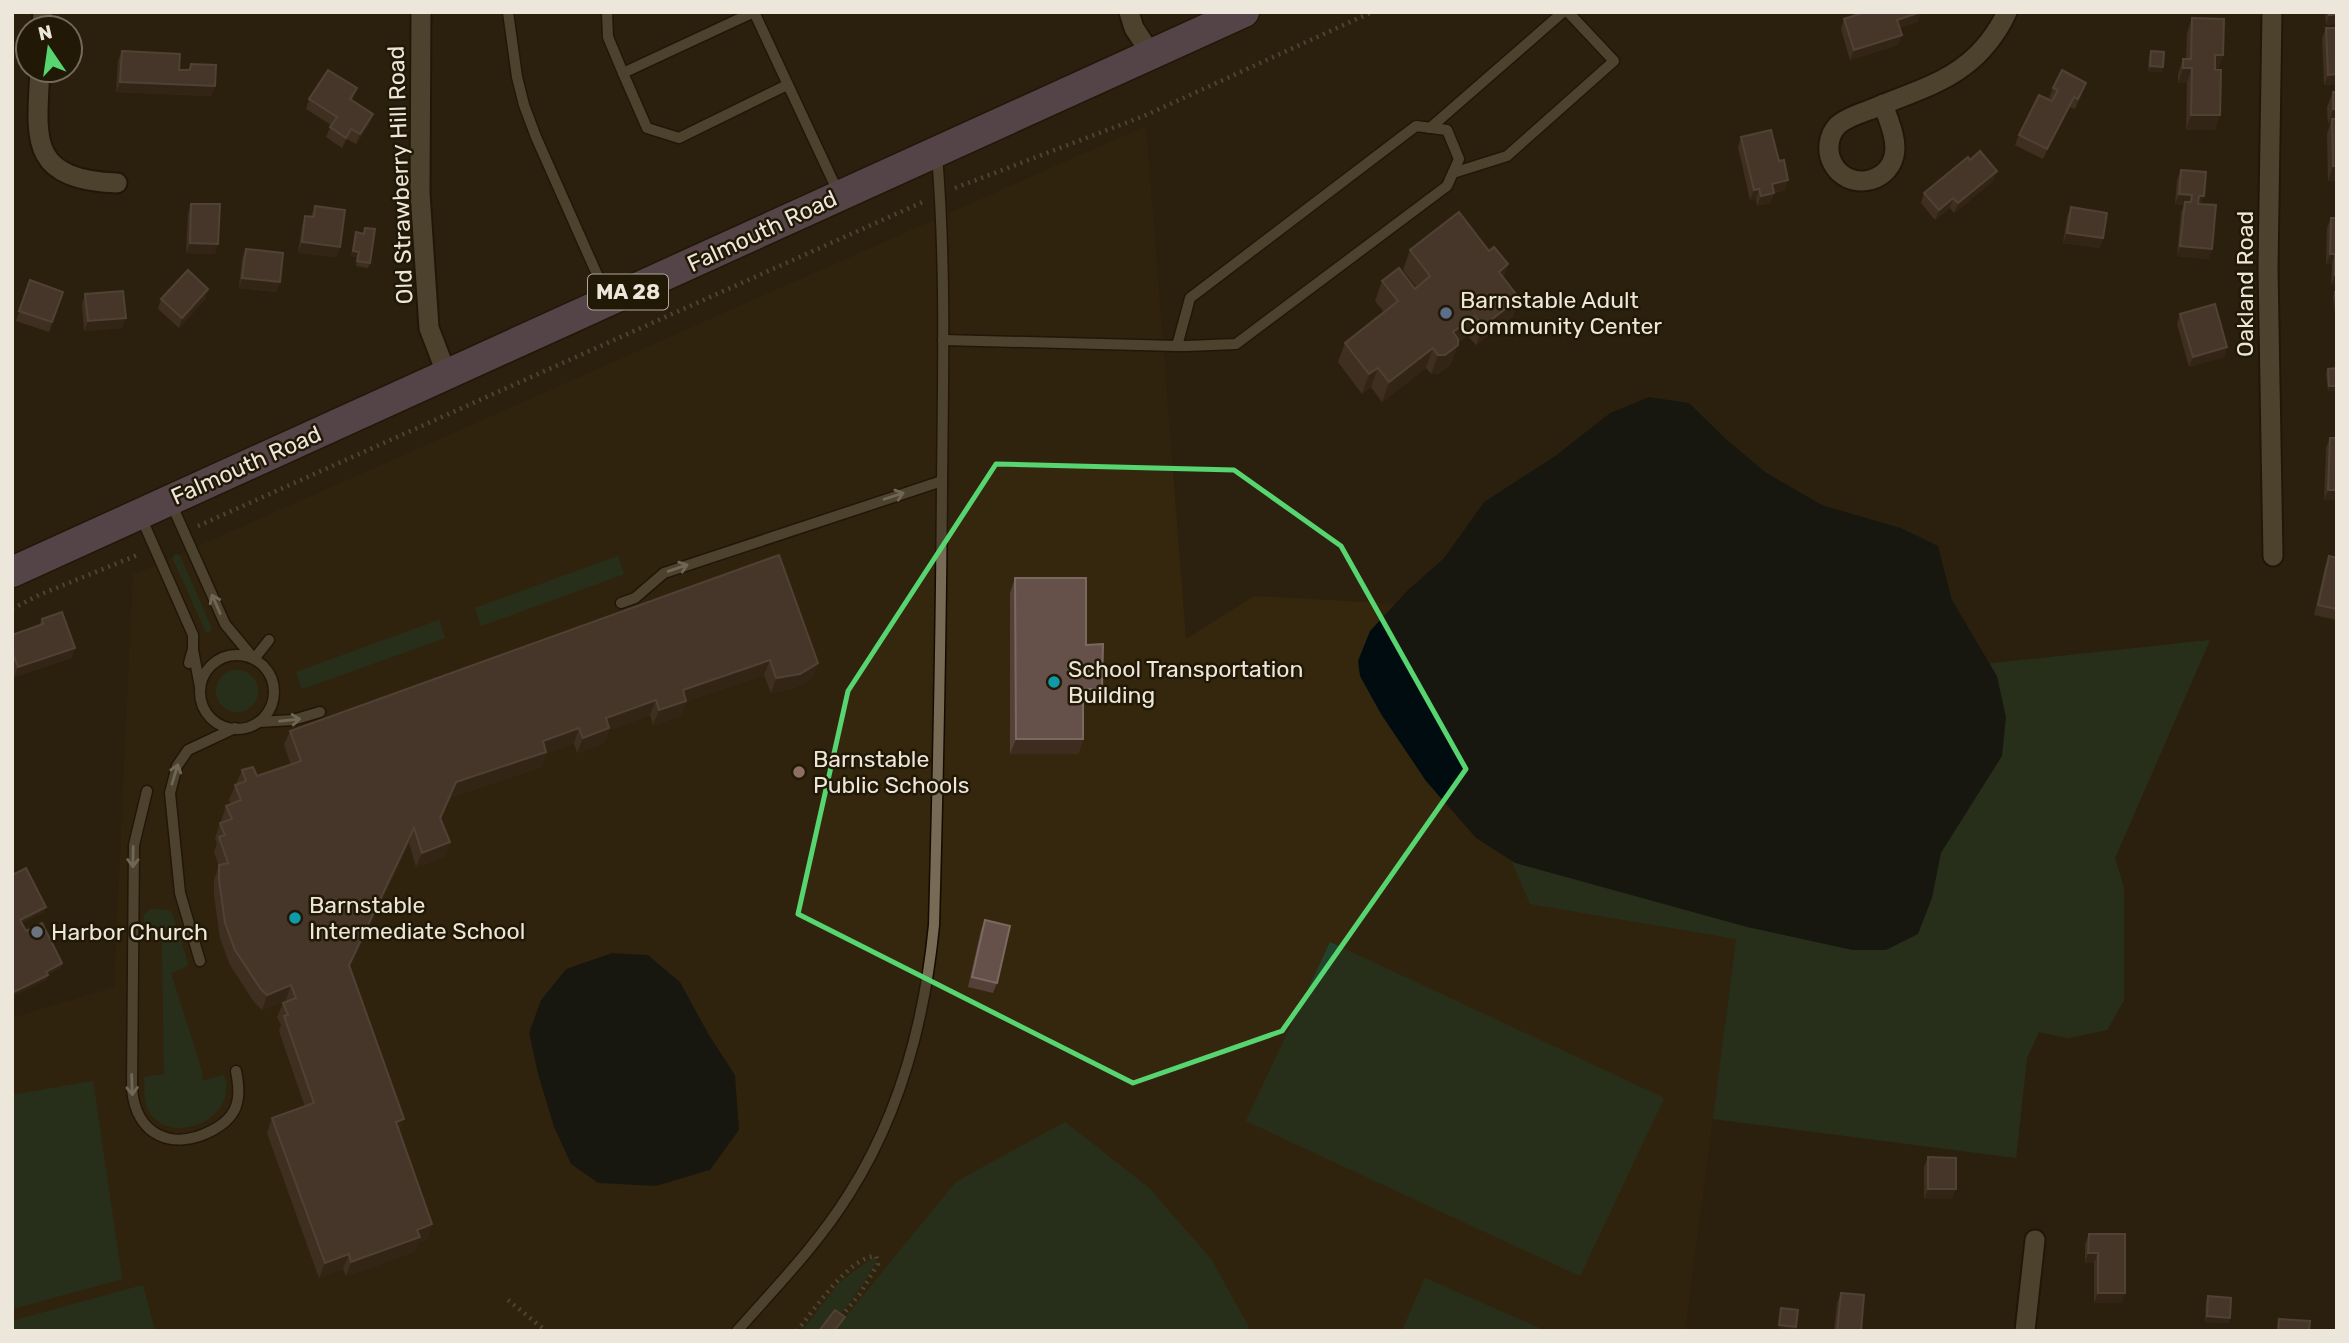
<svg xmlns="http://www.w3.org/2000/svg" width="2349" height="1343" font-family="Rubik,sans-serif">
<rect width="100%" height="100%" fill="#2c210e"/>
<path fill="#35270d" d="M1146 126 1186 639 1254 596 1401 604 1530 904 1736 939 1685 1331H12V1018L114 987 133 575Z"/>
<g fill="#22422c">
<path d="M177 554 180 556 212 629 209 633 206 632 173 559 174 555Z"/>
<path d="M618 556 624 574 481 626 475 608Z"/>
<path d="M1401 604 1929 670 2210 640 2115 858 2124 888V1000L2107 1030 2068 1038 2039 1032 2027 1058 2016 1158 1713 1119 1736 939 1530 904Z"/>
<path d="M439 620 445 638 302 689 296 672Z"/>
<circle cx="237" cy="691" r="21"/>
<path d="M151 909 168 910 172 913 188 963 186 967 171 973 203 1075 201 1076 203 1081 223 1075C227 1080 227 1084 226 1090 224 1128 158 1145 146 1104 144 1096 145 1086 144 1077L164 1074 162 939H145L143 936 144 915Z"/>
<path d="M1330 942 1664 1098 1580 1276 1246 1121Z"/>
<path d="M93 1081 122 1279 12 1309V1095Z"/>
<path d="M1065 1122 1149 1188 1211 1259 1251 1331H834L956 1182Z"/>
<path d="M872 1258 876 1260V1263C865 1279 838 1327 819 1331 814 1332 807 1331 802 1331L839 1283Z"/>
<path d="M1425 1278 1546 1331H1402Z"/>
<path d="M143 1285 155 1331H12V1321Z"/>
</g>
<g fill="#000c10">
<path d="M1649 397 1689 403 1725 438 1765 472 1822 505 1901 528 1938 546 1952 600 1997 676 2006 717 2002 756 1941 853 1932 898 1918 934 1886 950H1852L1747 927 1515 863 1476 838 1426 781 1381 714 1360 676 1358 661 1370 631 1408 590 1444 558 1484 502 1555 456 1610 413Z"/>
<path d="M612 953 648 955 680 982 709 1035 735 1075 739 1130 710 1170 656 1186 598 1183 571 1164 554 1127 538 1074 529 1033 541 1000 566 969Z"/>
</g>
<g fill="none" stroke-linecap="round" stroke-linejoin="round">
<defs>
<g id="service">
<path d="M508 12 517 77 524 105 536 137 607 297"/>
<path d="M607 12 608 37 623 73"/>
<path d="M787 85 679 138 647 128 623 73 754 12 839 194"/>
<path d="M1430 128 1563 12"/>
<path d="M1453 173 1507 156 1614 61 1568 12"/>
<path d="M943 340 1177 346H1186L1236 344 1447 186 1459 159 1447 130 1416 126 1190 298 1177 346"/>
<path d="M171 503 225 624 254 659 269 640"/>
<path d="M141 517 193 635V649L189 663"/>
<path d="M621 603 635 598 664 573 942 481"/>
<path d="M193 650 200 687"/>
<circle cx="237" cy="692" r="37"/>
<path d="M259 722 293 720 320 712"/>
<path d="M147 791 134 845 132 1089C136 1135 172 1152 213 1130 224 1124 234 1115 237 1103 240 1092 238 1081 236 1071"/>
<path d="M200 961 180 893 170 793 177 766 188 750 235 728"/>
<path d="M737 1331C776 1287 818 1244 849 1194 900 1114 925 1018 934 925 938 778 941 631 942 484 943 375 946 264 937 155"/>
</g>
<g id="minor">
<path d="M421 12 420 193 429 328 447 375"/>
<path d="M1129 12 1134 28 1151 54"/>
<path d="M2272 12 2268 268 2273 556"/>
<path d="M42 28 43 12"/>
<path d="M40 70C36 141 29 179 117 183"/>
<path d="M1883 104C1888 119 1898 140 1894 156 1887 185 1847 190 1833 164 1826 152 1828 135 1838 125 1847 117 1861 113 1872 109 1902 96 1938 86 1964 66 1982 53 1998 32 2007 12"/>
<path d="M2025 1331 2035 1240"/>
</g>
<path id="primary" d="M12 572 1244 12"/>
</defs>
<use href="#service" stroke="#140b00" stroke-width="13"/>
<use href="#minor" stroke="#140b00" stroke-width="23"/>
<use href="#primary" stroke="#140b00" stroke-width="33"/>
<g stroke="#776e5e" stroke-width="4.5" stroke-dasharray="2 5" stroke-linecap="butt">
<path d="M955 188 1144 116 1372 12"/>
<path d="M198 526 925 201"/>
<path d="M12 609 39 595 140 554"/>
<path d="M508 1300 546 1331"/>
<path d="M797 1331C813 1311 850 1256 876 1256L878 1264 859 1295 840 1318"/>
</g>
<use href="#service" stroke="#776b56" stroke-width="10"/>
<use href="#minor" stroke="#776b56" stroke-width="19"/>
<use href="#primary" stroke="#866f8e" stroke-width="30"/>
</g>
<g fill="#544037">
<path d="M1859 12H1921L1917 22 1899 28 1898 45 1850 60 1841 29 1844 19 1859 14Z"/>
<path d="M2325 12H2337V84L2324 85 2322 38 2326 28H2335V24L2326 25Z"/>
<path d="M2192 18 2218 70 2215 130H2186L2187 83H2178V74L2183 59H2186L2187 33Z"/>
<path d="M122 51 179 70H188L191 64 215 86 211 96 116 92 118 61Z"/>
<path d="M2151 51 2163 67 2161 72H2148L2149 56Z"/>
<path d="M2086 83 2075 109 2070 107 2043 159 2015 145 2019 135 2052 101 2053 100 2049 98 2053 88Z"/>
<path d="M357 88 352 100 373 114 369 124 356 144 347 139 342 148 326 137 331 125 306 109 309 99Z"/>
<path d="M2333 92 2337 181H2328L2327 134 2330 124H2328L2327 107Z"/>
<path d="M1741 137 1785 190 1774 193 1770 203 1757 206 1756 199 1750 200 1738 147Z"/>
<path d="M2181 170 2201 204 2212 249 2208 259 2177 256 2181 212 2184 205 2175 204 2177 180Z"/>
<path d="M1993 181 1954 213 1950 208 1935 220 1921 203 1924 193Z"/>
<path d="M191 204 215 254 186 253 188 214Z"/>
<path d="M315 206 337 257 298 253 302 226 305 216H311Z"/>
<path d="M2071 207 2100 248 2063 243 2067 217Z"/>
<path d="M2331 218H2337V285H2331L2332 264H2326L2327 228Z"/>
<path d="M365 228 370 263 368 268 356 266 357 257 351 256 356 232 363 233Z"/>
<path d="M246 249 276 292 239 288 242 259Z"/>
<path d="M1410 250 1489 251 1508 264 1503 277 1519 298 1512 317 1476 345 1467 335 1458 343 1450 365 1438 374H1431L1426 368 1382 402 1371 387 1362 394 1338 362 1345 343 1384 312 1375 301 1382 281 1415 289 1416 287 1403 270Z"/>
<path d="M30 280 63 292 49 332 16 321Z"/>
<path d="M208 289 205 299 179 328 158 309 161 299Z"/>
<path d="M2335 292H2337V313L2335 314 2333 297Z"/>
<path d="M85 294 122 328 84 331 82 304Z"/>
<path d="M2180 314 2227 347 2224 357 2189 367 2177 324Z"/>
<path d="M2337 368V391H2328L2326 374 2328 369Z"/>
<path d="M2330 438 2337 500H2324L2326 448Z"/>
<path d="M779 555 818 663 812 678 794 688 771 693 764 675 686 701 681 716 653 725 650 715 609 730 604 743 577 753 574 743 546 753 541 767 451 797 441 820 450 842 445 857 416 867 409 843 350 967 400 1131 432 1224 427 1239 418 1242 414 1252 346 1276 343 1269 319 1278 267 1133 272 1118 305 1107 279 1031 281 1025 277 1017 283 1003 286 1001V1000L262 1010 254 1002 230 965 220 938 214 895V880L219 866 214 852 217 843 215 838 220 823H221V821L226 806 231 804 229 800 242 770 257 776 291 765 284 745 290 731Z"/>
<path d="M2329 556 2337 558V620L2314 615 2325 567Z"/>
<path d="M1015 578 1086 645 1102 689 1097 704H1083V739L1078 754H1010V593Z"/>
<path d="M42 619 75 648 71 658 14 677 12 671V635L39 625Z"/>
<path d="M985 920 997 983 993 993 968 987 981 930Z"/>
<path d="M1928 1157 1952 1199H1924V1167Z"/>
<path d="M2089 1234 2122 1303H2094V1263H2085V1244Z"/>
<path d="M1841 1293 1861 1331H1834L1837 1303Z"/>
<path d="M2208 1296 2230 1318 2228 1323 2205 1322 2206 1301Z"/>
</g>
<g fill="#3d2c1f">
<path d="M1921 12 1917 22 1893 30 1897 20Z"/>
<path d="M2337 14 2335 24 2326 25 2329 15Z"/>
<path d="M1902 35 1898 45 1850 60 1854 50Z"/>
<path d="M2215 55H2223L2218 70 2210 69Z"/>
<path d="M2150 66 2163 67 2161 72H2148Z"/>
<path d="M2183 68H2192L2187 83H2178Z"/>
<path d="M2337 74V84L2324 85 2328 75Z"/>
<path d="M120 82 215 86 211 96 116 92Z"/>
<path d="M2074 97 2070 107 2043 159 2047 149Z"/>
<path d="M2333 109H2337V124L2332 119 2330 124H2328Z"/>
<path d="M373 114 369 124 356 144 360 134Z"/>
<path d="M2191 115H2220L2215 130H2186Z"/>
<path d="M351 129 347 139 342 148 346 138Z"/>
<path d="M2333 166H2337V181H2328Z"/>
<path d="M1997 171 1993 181 1954 213 1958 203Z"/>
<path d="M1788 180 1785 190 1768 194 1772 184Z"/>
<path d="M1759 189 1756 199 1750 200 1754 190Z"/>
<path d="M1774 193 1770 203 1757 206 1761 196Z"/>
<path d="M2179 194 2192 195 2188 205 2185 202 2184 205 2175 204Z"/>
<path d="M2199 196H2204L2200 206H2195Z"/>
<path d="M1953 198 1950 208 1935 220 1939 210Z"/>
<path d="M2067 233 2103 238 2100 248 2063 243Z"/>
<path d="M302 242 340 247 337 257 298 253Z"/>
<path d="M190 243 218 244 215 254 186 253Z"/>
<path d="M2180 246 2212 249 2208 259 2177 256Z"/>
<path d="M353 251 359 252 357 257 351 256Z"/>
<path d="M2330 254H2335L2332 264H2326Z"/>
<path d="M1508 264 1501 284 1499 272Z"/>
<path d="M2335 275H2337V285H2331Z"/>
<path d="M242 278 280 282 276 292 239 288Z"/>
<path d="M208 289 205 299 179 328 182 318Z"/>
<path d="M1519 298 1512 317 1476 345 1483 326Z"/>
<path d="M1475 316 1467 335 1446 352 1453 332Z"/>
<path d="M126 318 122 328 84 331 88 321Z"/>
<path d="M1458 345 1450 365 1438 374H1431L1438 355Z"/>
<path d="M2227 347 2224 357 2189 367 2193 357Z"/>
<path d="M1433 348 1426 368 1382 402 1389 382Z"/>
<path d="M1378 368 1371 387 1362 394 1369 374Z"/>
<path d="M2329 386H2337V391H2328Z"/>
<path d="M2328 490H2337V500H2324Z"/>
<path d="M75 648 71 658 14 677 18 667Z"/>
<path d="M770 660 764 675 686 701 681 716 653 725 659 710 683 690Z"/>
<path d="M818 663 812 678 794 688 771 693 776 678Z"/>
<path d="M1083 689H1102L1097 704H1078Z"/>
<path d="M656 700 650 715 609 730 604 743 577 753 583 738 606 718Z"/>
<path d="M579 728 574 743 546 753 541 767 451 797 435 833 456 782 543 741Z"/>
<path d="M1016 739H1083L1078 754H1010Z"/>
<path d="M414 828 409 843 344 980 349 965Z"/>
<path d="M450 842 445 857 416 867 422 853Z"/>
<path d="M46 907 44 912 18 925 20 920Z"/>
<path d="M62 963 61 968 44 977 46 972Z"/>
<path d="M48 975 46 980 12 997V993Z"/>
<path d="M291 985 286 1000 262 1010 267 995Z"/>
<path d="M404 1119 399 1133 396 1122Z"/>
<path d="M1928 1189H1956L1952 1199H1924Z"/>
<path d="M432 1224 427 1239 418 1242 414 1252 346 1276 351 1262 417 1230Z"/>
<path d="M2088 1253H2098L2094 1263H2085Z"/>
<path d="M349 1254 343 1269 319 1278 325 1263Z"/>
<path d="M2098 1293H2125L2122 1303H2094Z"/>
<path d="M2207 1316 2230 1318 2228 1323 2205 1322Z"/>
<path d="M1779 1325 1796 1327 1795 1331 1778 1330Z"/>
</g>
<g fill="#655149" stroke="#7a6960" stroke-width="2">
<path d="M1865 12H1921L1897 20 1902 35 1854 50 1844 19Z"/>
<path d="M2329 12H2337V14L2329 15Z"/>
<path d="M2192 18 2224 19 2223 55H2215V70H2221L2220 115H2191L2192 68H2183V59H2191Z"/>
<path d="M2326 28H2337V74L2328 75Z"/>
<path d="M122 51 180 54 179 70H190L191 64 216 65 215 86 120 82Z"/>
<path d="M2151 51 2164 52 2163 67 2150 66Z"/>
<path d="M328 70 357 88 350 99 373 114 360 134 351 129 346 138 330 127 337 117 309 99Z"/>
<path d="M2062 70 2086 83 2078 99 2074 97 2047 149 2019 135 2039 95 2052 101 2058 90 2053 88Z"/>
<rect x="2333" y="92" width="4" height="17"/>
<path d="M2332 119H2337V166H2333Z"/>
<path d="M1771 130 1779 161 1784 160 1788 180 1772 184 1774 193 1761 196 1759 189 1754 190 1741 137Z"/>
<path d="M1980 151 1997 171 1958 203 1953 198 1939 210 1924 193 1968 157 1970 160Z"/>
<path d="M2181 170 2206 172 2204 196H2199L2198 204 2216 205 2212 249 2180 246 2185 202H2191L2192 195 2179 194Z"/>
<path d="M191 204H220L218 244 190 243Z"/>
<path d="M315 206 345 210 340 247 302 242 305 216 314 217Z"/>
<path d="M2071 207 2107 213 2103 238 2067 233Z"/>
<path d="M1459 212 1489 251 1494 247 1508 264 1499 272 1519 298 1483 326 1475 316 1453 332 1458 339V345L1445 355H1438L1433 348 1389 382 1378 368 1369 374 1345 343 1398 301 1382 281 1399 268 1415 289 1430 276 1410 250Z"/>
<path d="M2331 218H2337V275H2335V254H2330Z"/>
<path d="M365 228 375 229 370 263 357 261 359 252 353 251 356 232 364 234Z"/>
<path d="M246 249 283 253 280 282 242 278Z"/>
<path d="M188 270 208 289 182 318 161 299Z"/>
<path d="M30 280 63 292 52 322 19 311Z"/>
<path d="M123 291 126 318 88 321 85 294Z"/>
<path d="M2335 292H2337V309Z"/>
<path d="M2215 304 2227 347 2193 357 2180 314Z"/>
<path d="M2337 368V386H2329L2328 369Z"/>
<path d="M2330 438H2337V490H2328Z"/>
<path d="M779 555 818 663 800 674 776 678 770 660 683 690 686 701 659 710 656 700 606 718 609 728 583 738 579 728 543 741 546 752 456 782 440 818 450 842 422 853 414 828 349 965 404 1119 396 1122 432 1224 417 1230 420 1237 351 1262 349 1254 325 1263 272 1118 314 1103 284 1016 288 1015 283 1003 296 998 291 985 267 995 260 988 235 950 225 923 219 880V865L228 863 219 837 225 835 220 823 232 819 226 806 241 800 235 785 246 781 242 770 253 767 257 776 301 761 290 731Z"/>
<path d="M2329 556 2337 558V609L2318 605Z"/>
<path d="M1015 578H1086V645L1103 644 1102 689H1083V739H1016Z"/>
<path d="M62 612 75 648 18 667 12 651V635L43 624 42 619Z"/>
<path d="M26 868 46 907 20 920 26 931 42 923 62 963 46 972 48 975 12 993V875Z"/>
<path d="M985 920 1010 926 997 983 972 977Z"/>
<path d="M1928 1157 1956 1158V1189H1928Z"/>
<path d="M2089 1234H2125V1293H2098V1253H2088Z"/>
<path d="M1841 1293 1864 1295 1861 1331H1837Z"/>
<path d="M2208 1296 2231 1298 2230 1318 2207 1316Z"/>
<path d="M1781 1308 1798 1310 1796 1327 1779 1325Z"/>
<path d="M835 1310 845 1317 834 1331H819Z"/>
<path d="M2279 1319 2310 1321 2309 1331H2278Z"/>
</g>
<defs><path id="oneway-shaft" d="M-6 0H5M1.5-3L5.5 0L1.5 3" fill="none" stroke-width="1.6" stroke-linecap="round" stroke-linejoin="round" transform="scale(1.75)"/></defs>
<g stroke="#c4bbac">
<use href="#oneway-shaft" transform="translate(894 496) rotate(-18)"/>
<use href="#oneway-shaft" transform="translate(678 568) rotate(-19)"/>
<use href="#oneway-shaft" transform="translate(216 604) rotate(-114)"/>
<use href="#oneway-shaft" transform="translate(290 720) rotate(-6)"/>
<use href="#oneway-shaft" transform="translate(175 774) rotate(-73)"/>
<use href="#oneway-shaft" transform="translate(133 857) rotate(91)"/>
<use href="#oneway-shaft" transform="translate(132 1085) rotate(88)"/>
</g>
<path d="M0 0H2349V1343H0ZM996 464 1234 470 1341 546 1466 769 1282 1031 1133 1083 798 914 848 691Z" fill="#2c210e" fill-opacity=".55" fill-rule="evenodd"/>
<path fill="none" stroke="#57d570" stroke-width="5" stroke-linejoin="round" d="M996 464 1234 470 1341 546 1466 769 1282 1031 1133 1083 798 914 848 691Z"/>
<circle fill="#5c6f8a" stroke="#221806" stroke-width="2.5" cx="1446" cy="313" r="7"/>
<g fill="#0f9aa8" stroke="#221806" stroke-width="2.5">
<circle cx="1054" cy="682" r="7"/>
<circle cx="295" cy="918" r="7"/>
</g>
<circle fill="#8d6e63" stroke="#221806" stroke-width="2.5" cx="799" cy="772" r="7"/>
<circle fill="#6b7280" stroke="#221806" stroke-width="2.5" cx="37" cy="932" r="7"/>
<g text-anchor="middle" stroke-width="5" stroke-linejoin="round" paint-order="stroke">
<rect fill="#221806" stroke="#b0a89b" stroke-width="2" x="588" y="274.5" width="80" height="35" rx="5"/>
<g font-size="21" font-weight="bold" fill="#ede6db">
<text x="628" y="299">MA 28</text>
</g>
<g font-size="23" fill="#ede6db" stroke="#221806">
<text transform="translate(400 175) rotate(-92)" y="8">Old Strawberry Hill Road</text>
<text transform="translate(762 231) rotate(-25)" y="8">Falmouth Road</text>
<text transform="translate(2245 284) rotate(-90)" y="8">Oakland Road</text>
<text transform="translate(246 465) rotate(-24)" y="8">Falmouth Road</text>
</g>
<g font-size="23" fill="#ede6db" stroke="#221806" text-anchor="start">
<text x="1460" y="308">Barnstable Adult<tspan x="1460" dy="26">Community Center</tspan></text>
<text x="1068" y="677">School Transportation<tspan x="1068" dy="26">Building</tspan></text>
<text x="813" y="767">Barnstable<tspan x="813" dy="26">Public Schools</tspan></text>
<text x="309" y="913">Barnstable<tspan x="309" dy="26">Intermediate School</tspan></text>
<text x="51" y="940">Harbor Church</text>
</g>
</g>
<rect width="2349" height="1343" fill="none" stroke="#ede6db" stroke-width="28"/>
<g transform="translate(49 49) rotate(347)"><circle r="33" fill="#221806" stroke="#736a5b" stroke-width="2"/>
<path d="M0-5L12 26L0 18L-12 26Z" fill="#57d570"/>
<text y="-10" font-size="19" font-weight="bold" text-anchor="middle" fill="#ede6db">N</text>
</g>
</svg>
